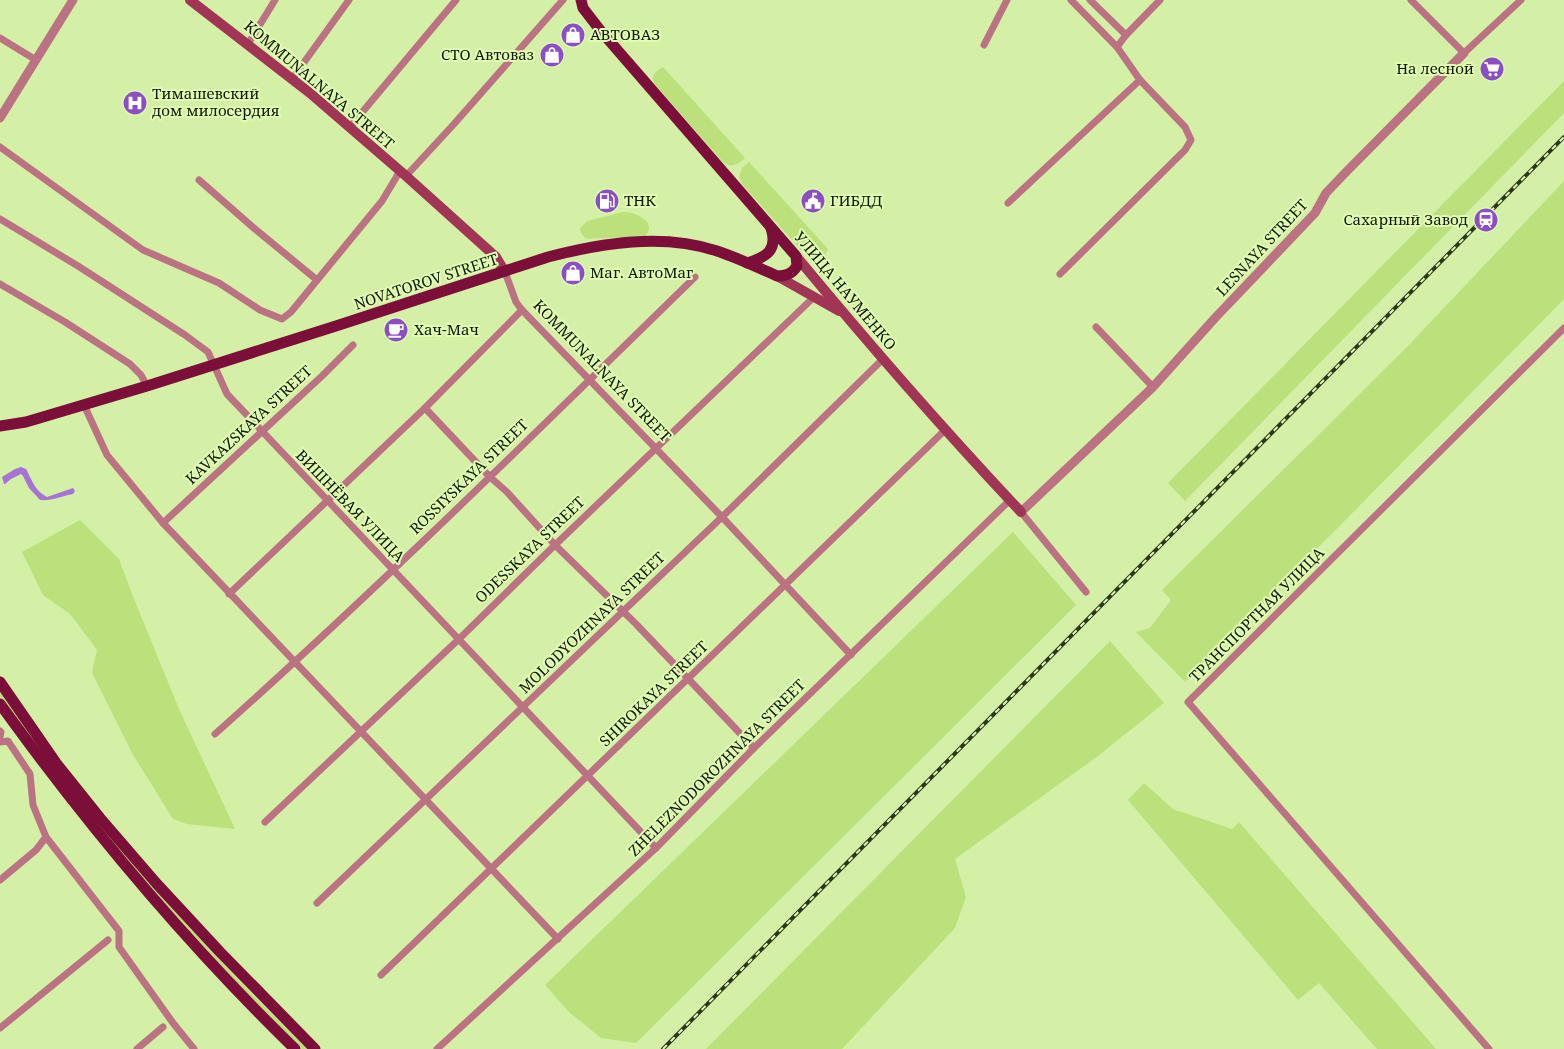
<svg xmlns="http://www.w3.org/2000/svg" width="1564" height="1049" font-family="'Noto Serif',serif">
<rect width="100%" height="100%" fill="#d3f0a6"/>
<g fill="#bbe07c">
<path d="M663 67 745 158C738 164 731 169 723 162L654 83C650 75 657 71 663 67Z"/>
<path d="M1564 81V113L1185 501 1168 483Z"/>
<path d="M749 162 828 249C826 255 819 262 813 262L811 261 742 184 739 177 742 168Z"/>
<path d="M1564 181V299L1185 682 1136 632 1150 628 1171 600 1162 590 1406 348Z"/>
<path d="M623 212C636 212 658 222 645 236L587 239C582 236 581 234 580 228L587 221Z"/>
<path d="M80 520 119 559 132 594 179 709 235 829 187 824 173 819 132 753 92 673 97 650 70 614 43 595 22 552Z"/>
<path d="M1013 532 1076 605 636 1043 601 1038 569 1012 545 985Z"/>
<path d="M1110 641 1164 703 1098 756 955 859 966 897 955 928 842 1049H706Z"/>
<path d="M0 692C28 730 55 768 85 805 155 890 228 974 308 1049H302C222 974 150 891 82 805 54 770 27 733 0 696Z"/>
<path d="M1144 783 1173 809 1232 829 1239 822 1436 1049H1377L1319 983 1298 1000 1128 800Z"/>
</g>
<path fill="#a674d7" d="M21 467 26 469C32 480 35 491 47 497L73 488 75 491 73 494C62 496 52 501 40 500L29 488 23 476 21 474 11 479 5 484H4L2 477 15 469Z"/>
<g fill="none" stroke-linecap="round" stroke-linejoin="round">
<g stroke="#bb7282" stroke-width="7">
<path d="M1090 0 1126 35"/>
<path d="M1411 0 1464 53 1521 0"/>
<path d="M0 38 36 60"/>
<path d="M248 44 275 0"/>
<path d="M984 45 1007 0"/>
<path d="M1117 47 1126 35 1160 0"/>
<path d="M292 79 349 0"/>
<path d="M349 128 456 0"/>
<path d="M0 147 143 250 219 283 260 310 282 319 291 312 382 201 400 171"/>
<path d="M406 176 454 124 563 0"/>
<path d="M199 180 255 229 317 280"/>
<path d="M1008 203 1140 80"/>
<path d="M0 219 78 266 185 335 208 352 227 394 656 848"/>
<path d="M505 272 516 302 522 310 722 517 851 655"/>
<path d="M1060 274 1185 150 1191 140 1185 127 1140 80 1117 47 1071 0"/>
<path d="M0 284 65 322 130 364 141 375 147 386"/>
<path d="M1096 327 1153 387"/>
<path d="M84 405 107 455 163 523 558 939"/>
<path d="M425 408 490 477 507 492 555 545 636 624 754 748"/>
<path d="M1021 512 1086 592"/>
<path d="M163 523 322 376 353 345"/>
<path d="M229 594 425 408 522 310"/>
<path d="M0 731 1 732 0 737"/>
<path d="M215 734C380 587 537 431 695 277"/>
<path d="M0 742 8 741 30 774 33 805 46 837 36 850 0 880"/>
<path d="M265 822 459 639 555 545 814 297"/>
<path d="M46 837 119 931V947L173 1023 194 1049"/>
<path d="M317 903 722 517 883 359"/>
<path d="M381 975C569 794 758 613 945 430"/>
<path d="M0 1028 108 940"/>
<path d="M137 1049 163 1027"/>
<path d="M437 1049 656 848 754 748 1010 500"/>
<path d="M1489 1049 1188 702 1564 328"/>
</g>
<g stroke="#bb7282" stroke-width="9">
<path d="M0 118 73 0"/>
<path d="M1021 512 1153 387 1215 318 1315 213 1326 193 1347 171 1464 53"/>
</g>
<g stroke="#a03555" stroke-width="10">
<path d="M190 0 310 93 406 176 496 257 505 272"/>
<path d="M796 256C868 343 943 429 1021 512"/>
<path d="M777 276 839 311"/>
</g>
<g stroke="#7c0f39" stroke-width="11">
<path d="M747 263C767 257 778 250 771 228"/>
<path d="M0 426 26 422 147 386 339 325 548 257C602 243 662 233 717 251 738 258 757 267 777 276 786 276 792 274 797 266L796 256 600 30 583 8 581 0"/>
<path d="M0 682 56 763 100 818 157 884 220 952 315 1049"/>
<path d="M0 704C89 827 186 943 295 1049"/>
</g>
<defs>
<path id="rail" d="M663 1049 1564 137"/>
</defs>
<use href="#rail" stroke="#2b3718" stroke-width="4"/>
<use href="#rail" stroke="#e0fdb2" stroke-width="2" stroke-dasharray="5.5" stroke-linecap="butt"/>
</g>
<defs>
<symbol id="shop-disc" viewBox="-11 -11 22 22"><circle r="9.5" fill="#8c4ec4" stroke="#e0fdb2"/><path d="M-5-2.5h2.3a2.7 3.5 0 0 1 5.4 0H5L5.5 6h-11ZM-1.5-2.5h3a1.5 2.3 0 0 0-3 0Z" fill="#fff"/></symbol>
<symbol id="supermarket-disc" viewBox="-11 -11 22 22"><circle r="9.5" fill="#8c4ec4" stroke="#e0fdb2"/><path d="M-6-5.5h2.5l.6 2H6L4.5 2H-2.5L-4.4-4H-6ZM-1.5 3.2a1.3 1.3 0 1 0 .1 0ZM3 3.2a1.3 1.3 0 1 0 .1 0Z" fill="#fff"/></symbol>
<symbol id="hospital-disc" viewBox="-11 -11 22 22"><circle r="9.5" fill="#8c4ec4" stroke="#e0fdb2"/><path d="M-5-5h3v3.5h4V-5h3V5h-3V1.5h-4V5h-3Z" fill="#fff"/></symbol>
<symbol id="fuel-disc" viewBox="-11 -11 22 22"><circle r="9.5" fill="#8c4ec4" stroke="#e0fdb2"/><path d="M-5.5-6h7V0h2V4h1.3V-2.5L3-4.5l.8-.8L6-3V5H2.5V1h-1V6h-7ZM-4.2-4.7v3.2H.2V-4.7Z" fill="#fff"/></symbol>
<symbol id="civic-disc" viewBox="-11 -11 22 22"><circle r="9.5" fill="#8c4ec4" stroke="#e0fdb2"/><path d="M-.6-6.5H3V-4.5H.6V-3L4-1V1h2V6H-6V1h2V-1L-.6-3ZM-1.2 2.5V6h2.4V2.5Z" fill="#fff"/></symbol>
<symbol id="station-disc" viewBox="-11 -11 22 22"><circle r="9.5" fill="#8c4ec4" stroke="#e0fdb2"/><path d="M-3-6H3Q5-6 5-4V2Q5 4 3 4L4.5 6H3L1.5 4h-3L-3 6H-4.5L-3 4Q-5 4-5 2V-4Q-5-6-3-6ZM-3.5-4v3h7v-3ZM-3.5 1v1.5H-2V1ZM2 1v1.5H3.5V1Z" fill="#fff"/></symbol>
<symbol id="cafe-disc" viewBox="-11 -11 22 22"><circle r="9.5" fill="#8c4ec4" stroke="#e0fdb2"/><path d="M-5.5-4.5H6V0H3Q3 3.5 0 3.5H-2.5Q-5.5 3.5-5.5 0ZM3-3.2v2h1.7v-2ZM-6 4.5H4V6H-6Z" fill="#fff"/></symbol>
</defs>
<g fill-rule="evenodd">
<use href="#shop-disc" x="559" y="21" width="28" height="28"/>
<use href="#shop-disc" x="538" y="41" width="28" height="28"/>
<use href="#supermarket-disc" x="1478" y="55" width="28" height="28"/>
<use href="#hospital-disc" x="121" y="89" width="28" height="28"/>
<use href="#fuel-disc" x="593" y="187" width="28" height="28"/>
<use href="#civic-disc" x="799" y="187" width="28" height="28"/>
<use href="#station-disc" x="1472" y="206" width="28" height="28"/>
<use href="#shop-disc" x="559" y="259" width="28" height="28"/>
<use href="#cafe-disc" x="382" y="316" width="28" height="28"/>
</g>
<g text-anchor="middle" stroke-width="4" stroke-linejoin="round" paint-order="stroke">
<g font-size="15" fill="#0f1800" stroke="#e0fdb2" text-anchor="start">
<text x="590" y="40">АВТОВАЗ</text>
<text x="534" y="60" text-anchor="end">СТО Автоваз</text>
<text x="1474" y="74" text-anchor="end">На лесной</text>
<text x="152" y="99">Тимашевский<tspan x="152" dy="17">дом милосердия</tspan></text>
<text x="624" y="206">ТНК</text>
<text x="830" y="206">ГИБДД</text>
<text x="1468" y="225" text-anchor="end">Сахарный Завод</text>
<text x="590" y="278">Маг. АвтоМаг</text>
<text x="414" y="335">Хач-Мач</text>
</g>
<g font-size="15" fill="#0f1800" stroke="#e0fdb2">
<text transform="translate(319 85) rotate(40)" y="5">KOMMUNALNAYA STREET</text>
<text transform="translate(1262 248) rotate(-47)" y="5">LESNAYA STREET</text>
<text transform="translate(426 282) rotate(-18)" y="5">NOVATOROV STREET</text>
<text transform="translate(845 291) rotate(50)" y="5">УЛИЦА НАУМЕНКО</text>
<text transform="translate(602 371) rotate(46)" y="5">KOMMUNALNAYA STREET</text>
<text transform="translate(249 425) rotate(-43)" y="5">KAVKAZSKAYA STREET</text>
<text transform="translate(469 477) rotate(-44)" y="5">ROSSIYSKAYA STREET</text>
<text transform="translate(350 506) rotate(46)" y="5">ВИШНЁВАЯ УЛИЦА</text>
<text transform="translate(530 550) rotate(-44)" y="5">ODESSKAYA STREET</text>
<text transform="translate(1257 615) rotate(-45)" y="5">ТРАНСПОРТНАЯ УЛИЦА</text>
<text transform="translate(592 623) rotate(-44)" y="5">MOLODYOZHNAYA STREET</text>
<text transform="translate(654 694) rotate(-44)" y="5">SHIROKAYA STREET</text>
<text transform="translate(717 768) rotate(-45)" y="5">ZHELEZNODOROZHNAYA STREET</text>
</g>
</g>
</svg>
